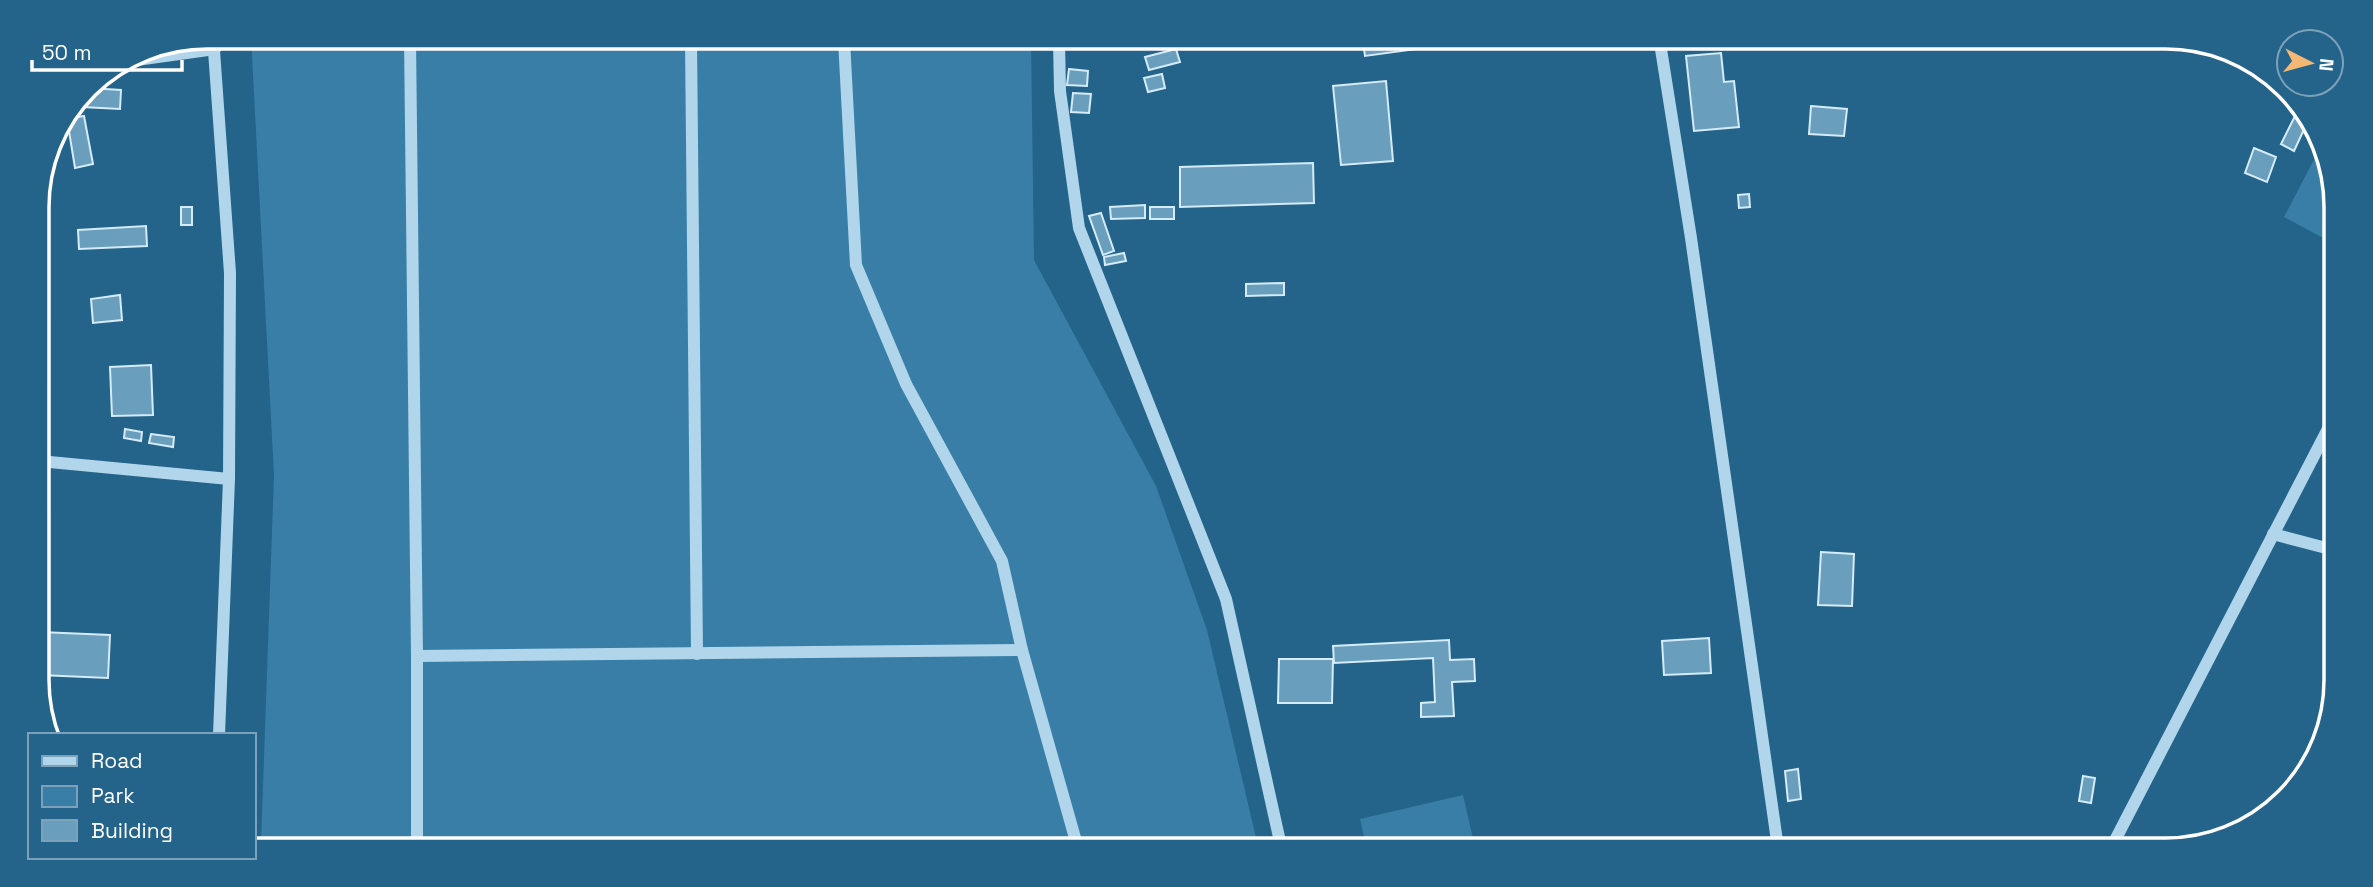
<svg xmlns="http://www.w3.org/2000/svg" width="2373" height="887" font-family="'Space Grotesk',sans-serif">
<rect width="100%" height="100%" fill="#24638a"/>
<g fill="#387ea6">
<path d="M251 37 1031 40 1034 260 1156 486 1207 630 1258 846 261 842 274 475Z"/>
<path d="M2319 150 2335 184 2334 244 2284 217Z"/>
<path d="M1463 795 1475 847 1366 846 1360 819Z"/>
</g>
<g fill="#699ebd" stroke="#d5ebf8" stroke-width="2">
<path d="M1363 42H1438L1439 46 1365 56Z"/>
<path d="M1176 49 1180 62 1149 70 1145 57Z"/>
<path d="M1721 53 1724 82 1734 81 1739 127 1694 131 1686 56Z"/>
<path d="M1069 69 1088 71 1087 86 1067 85Z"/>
<path d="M1162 74 1165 88 1148 92 1144 78Z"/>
<path d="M1386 81 1393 161 1341 165 1333 86Z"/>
<path d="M88 88 121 90 120 109 82 107 83 94Z"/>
<path d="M1073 93 1091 94 1089 113 1071 112Z"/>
<path d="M1811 106 1847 109 1844 136 1809 134Z"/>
<path d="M2300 106 2307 123 2294 151 2281 144Z"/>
<path d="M84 116 93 164 75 168 67 119Z"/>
<path d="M2254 148 2276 157 2267 182 2245 173Z"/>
<path d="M1313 163 1314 203 1180 207V167Z"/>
<path d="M1749 194 1750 207 1739 208 1738 195Z"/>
<path d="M1145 205V218L1111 219 1110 207Z"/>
<rect x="181" y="207" width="11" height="18"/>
<rect x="1150" y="207" width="24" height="12"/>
<path d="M1101 213 1114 251 1103 255 1089 216Z"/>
<path d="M146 226 147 246 79 249 78 230Z"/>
<path d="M1124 253 1126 261 1105 265 1104 257Z"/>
<path d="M1284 283V295L1246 296V284Z"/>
<path d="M120 295 122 320 93 323 91 299Z"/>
<path d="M151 365 153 415 112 416 110 367Z"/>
<path d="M125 429 142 432 141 441 124 438Z"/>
<path d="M151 434 174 437 173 447 149 443Z"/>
<path d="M1821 552 1854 554 1852 606 1818 605Z"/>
<path d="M40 632 110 635 108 678 40 675Z"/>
<path d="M1709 638 1711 673 1664 675 1662 641Z"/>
<path d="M1449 640 1450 660 1474 659 1475 681 1452 682 1454 716 1421 717V703L1435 702 1433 658 1334 663 1333 646Z"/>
<path d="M1279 659H1333L1332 703H1278Z"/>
<path d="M1798 769 1801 799 1788 801 1785 771Z"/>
<path d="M2083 776 2095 778 2091 803 2079 801Z"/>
</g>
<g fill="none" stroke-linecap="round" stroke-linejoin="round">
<g stroke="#b1d5ea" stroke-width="12">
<path d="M213 37 230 273 229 479 219 735"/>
<path d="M410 38 417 656V842"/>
<path d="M691 39 697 654"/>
<path d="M844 40 856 265 906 384 1002 561 1022 650 1077 845"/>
<path d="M1059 41 1060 91 1079 228 1226 599 1281 846"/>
<path d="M1660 43 1691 238 1778 848"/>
<path d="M122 62 215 49"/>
<path d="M39 461 229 479"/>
<path d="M2273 534 2330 549"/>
<path d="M417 656 1022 650"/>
<path d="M2110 850 2332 421"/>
</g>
</g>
<path d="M0 0H2373V887H0ZM207 49H2166A158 158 0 0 1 2324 207V680A158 158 0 0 1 2166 838H207A158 158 0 0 1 49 680V207A158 158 0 0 1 207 49Z" fill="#24638a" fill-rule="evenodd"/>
<path fill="none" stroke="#fff" stroke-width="3.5" d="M207 49H2166A158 158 0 0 1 2324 207V680A158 158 0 0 1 2166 838H207A158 158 0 0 1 49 680V207A158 158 0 0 1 207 49Z"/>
<rect x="28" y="733" width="228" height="126" fill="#24638a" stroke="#7ca1b9" stroke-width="2"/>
<rect x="42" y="756" width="35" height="10" fill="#b1d5ea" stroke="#7ca1b9" stroke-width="2"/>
<text x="91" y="768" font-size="21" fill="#ffffff">Road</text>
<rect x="42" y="786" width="35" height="21" fill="#387ea6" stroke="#7ca1b9" stroke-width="2"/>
<text x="91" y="803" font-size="21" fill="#ffffff">Park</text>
<rect x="42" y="820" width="35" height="21" fill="#699ebd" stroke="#7ca1b9" stroke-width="2"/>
<text x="91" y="838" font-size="21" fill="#ffffff">Building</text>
<g transform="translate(2310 63) rotate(96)"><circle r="33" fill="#24638a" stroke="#7ca1b9" stroke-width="2"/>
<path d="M0-5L12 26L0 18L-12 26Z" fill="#f4b874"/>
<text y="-10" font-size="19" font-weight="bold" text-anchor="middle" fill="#ffffff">N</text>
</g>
<path d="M32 60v10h150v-10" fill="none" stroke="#ffffff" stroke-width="3.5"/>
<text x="42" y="60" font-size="21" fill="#ffffff" stroke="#24638a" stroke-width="5" paint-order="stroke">50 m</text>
</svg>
